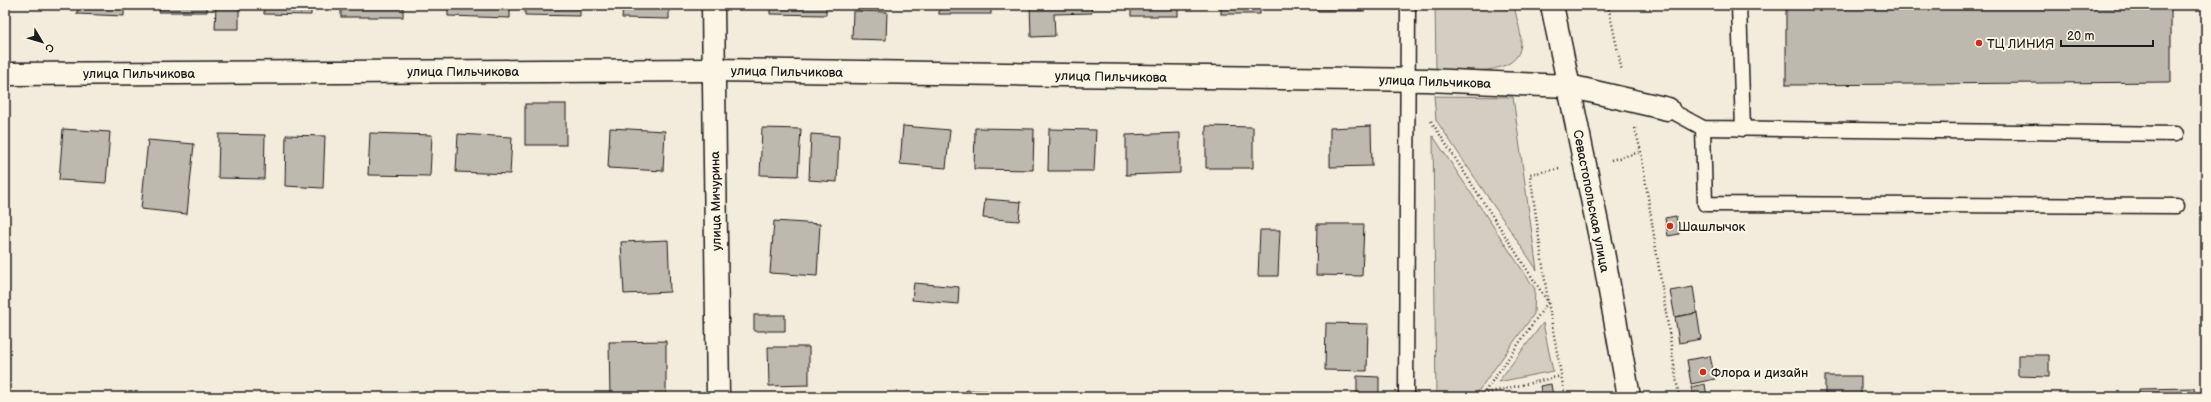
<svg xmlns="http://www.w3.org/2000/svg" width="2211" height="402" font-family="'Balsamiq Sans',sans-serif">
<rect width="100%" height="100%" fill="#f3ecdd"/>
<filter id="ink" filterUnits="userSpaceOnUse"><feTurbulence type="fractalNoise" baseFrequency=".025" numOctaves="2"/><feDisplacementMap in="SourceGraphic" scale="8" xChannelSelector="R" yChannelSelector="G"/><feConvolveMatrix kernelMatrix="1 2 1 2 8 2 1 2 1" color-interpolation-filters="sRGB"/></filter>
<g filter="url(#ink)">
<g fill="#d3cec1" stroke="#78756e">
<path d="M1435 5H1514C1516 17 1521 30 1521 42 1521 79 1460 70 1436 70Z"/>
<path d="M1434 96 1513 97 1537 270 1436 120Z"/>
<path d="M1433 136 1535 289 1534 314 1474 397H1436Z"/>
<path d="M1543 323 1553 371 1498 382Z"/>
</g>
<g fill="#beb9ae" stroke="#1c1c1c">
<path d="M78 5H124V16L77 14Z"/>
<path d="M160 5H207V12H159Z"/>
<path d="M216 5H239V29H215Z"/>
<path d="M264 5H311V15L264 14Z"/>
<rect x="341" y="5" width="62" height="12"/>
<path d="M448 5H510V18L448 16Z"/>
<path d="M525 5H580V16L525 15Z"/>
<path d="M623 5H669V19L622 18Z"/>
<path d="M770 5H826V15L770 14Z"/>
<rect x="939" y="5" width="52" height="9"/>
<path d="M1030 5H1091L1092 13 1054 14 1055 36 1031 37Z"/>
<rect x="1131" y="5" width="47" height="11"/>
<rect x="1221" y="5" width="39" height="9"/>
<rect x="1317" y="5" width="47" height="6"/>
<path d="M1786 5H2171V82L1786 85Z"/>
<path d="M853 11 887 12 886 40 852 39Z"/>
<rect x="525" y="104" width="41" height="41"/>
<path d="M903 126 950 130 946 168 900 164Z"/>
<path d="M1206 126 1253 127V168H1206Z"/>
<path d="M1371 126 1372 166 1330 167V128Z"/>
<path d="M610 128 665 131 663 171 608 168Z"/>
<path d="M762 128 801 129 798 176 760 175Z"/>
<path d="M975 128 1034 129 1033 170 974 169Z"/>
<path d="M63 129 110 132 106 183 59 180Z"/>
<path d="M1049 129 1096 130 1094 171H1048Z"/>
<path d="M370 133 432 135 430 176 368 175Z"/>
<path d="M1180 133V173L1126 175V135Z"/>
<path d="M219 134 265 135 264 179 218 178Z"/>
<path d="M458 134 512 137 510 174 456 172Z"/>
<path d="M811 134 839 136 837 182 809 180Z"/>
<path d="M286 135 325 136 323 188 285 186Z"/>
<path d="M148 140 194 144 187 214 141 209Z"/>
<path d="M985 199 1021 202 1019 221 983 218Z"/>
<path d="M1676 216 1679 234 1668 236 1665 218Z"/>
<path d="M774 221 820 224 817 276 770 273Z"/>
<path d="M1317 224H1364L1362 276 1316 275Z"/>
<path d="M1260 230H1280L1278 276H1258Z"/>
<path d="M668 240 670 292 624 294 621 242Z"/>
<path d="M914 283 959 287 958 304 912 300Z"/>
<path d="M1693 287 1697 313 1675 317 1670 291Z"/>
<path d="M1697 313 1701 339 1679 343 1675 317Z"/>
<rect x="754" y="315" width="31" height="16"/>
<path d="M1326 323 1368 324 1367 371 1325 370Z"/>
<path d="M666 341V397H610L609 342Z"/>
<path d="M768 347H809V385L769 386Z"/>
<path d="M2018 355H2049V377L2018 376Z"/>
<path d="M1710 356 1715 379 1691 384 1687 360Z"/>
<path d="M1357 376 1379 377V397H1357Z"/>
<rect x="1825" y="376" width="36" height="21"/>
<path d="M1551 384 1553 397H1542L1540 386Z"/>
<path d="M1705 384 1707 397H1693L1691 387Z"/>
<path d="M2194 388 2195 397H2139V389Z"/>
<path d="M966 390 988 391V397H966Z"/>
</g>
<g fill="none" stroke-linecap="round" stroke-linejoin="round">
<defs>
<g id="service">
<path d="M1739 5 1743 129"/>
<path d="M1668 109 1703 128 2176 134"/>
<path d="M1703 128 1705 204 2177 206"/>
<path d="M1406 397 1408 5"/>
</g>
<g id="minor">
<path d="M713 5 718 397"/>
<path d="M5 74 713 70 1427 80 1569 86 1668 109"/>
</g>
<path id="secondary" d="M1552 5 1603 252 1629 397"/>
</defs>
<use href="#service" stroke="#1c1c1c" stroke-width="17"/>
<use href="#minor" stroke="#1c1c1c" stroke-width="25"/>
<use href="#secondary" stroke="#1c1c1c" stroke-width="25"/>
<g stroke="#1c1c1c" stroke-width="2.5" stroke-dasharray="1 3" stroke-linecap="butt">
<path d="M1608 5 1622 71"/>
<path d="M1431 121 1548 302 1481 397"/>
<path d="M1635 128 1641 152 1679 397"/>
<path d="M1611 160 1641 152"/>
<path d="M1559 169 1530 174 1548 302 1565 397"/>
<path d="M1483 394 1561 376"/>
</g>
<use href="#service" stroke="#fcf5e5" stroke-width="14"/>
<use href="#minor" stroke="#fcf5e5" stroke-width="22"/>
<use href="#secondary" stroke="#fcf5e5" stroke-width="22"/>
</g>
</g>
<g fill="#c8321e" stroke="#fcf5e5" stroke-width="1.5">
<circle cx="1979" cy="43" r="4"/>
<circle cx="1670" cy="226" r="4"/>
<circle cx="1703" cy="372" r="4"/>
</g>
<g text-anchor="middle" stroke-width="4" stroke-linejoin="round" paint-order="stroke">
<g font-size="13" fill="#1c1c1c" stroke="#fcf5e5" text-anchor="start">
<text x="1987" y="48">ТЦ ЛИНИЯ</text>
<text x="1678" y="231">Шашлычок</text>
<text x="1711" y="377">Флора и дизайн</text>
</g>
<g font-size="13" fill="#1c1c1c" stroke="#fcf5e5">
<text x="463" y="76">улица Пильчикова</text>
<text transform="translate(787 71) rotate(1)" y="5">улица Пильчикова</text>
<text x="139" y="78">улица Пильчикова</text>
<text transform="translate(1111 76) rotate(1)" y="5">улица Пильчикова</text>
<text transform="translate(1435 81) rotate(2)" y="5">улица Пильчикова</text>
<text transform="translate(715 201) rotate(-91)" y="5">улица Мичурина</text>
<text transform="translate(1592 201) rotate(79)" y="5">Севастопольская улица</text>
</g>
</g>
<rect width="2211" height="402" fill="none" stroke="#fcf5e5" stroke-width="20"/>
<rect x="10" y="10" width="2191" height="382" fill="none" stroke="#1c1c1c" stroke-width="1.5" filter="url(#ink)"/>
<g transform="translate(42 42) rotate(128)" stroke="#fcf5e5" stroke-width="3" paint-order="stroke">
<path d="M0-3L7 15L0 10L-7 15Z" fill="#1c1c1c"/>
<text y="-6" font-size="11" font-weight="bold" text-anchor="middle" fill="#1c1c1c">С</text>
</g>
<path d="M2061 40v6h92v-6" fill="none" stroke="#1c1c1c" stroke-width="2"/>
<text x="2067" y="40" font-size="12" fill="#1c1c1c" stroke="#fcf5e5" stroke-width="3" paint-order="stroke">20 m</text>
</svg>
